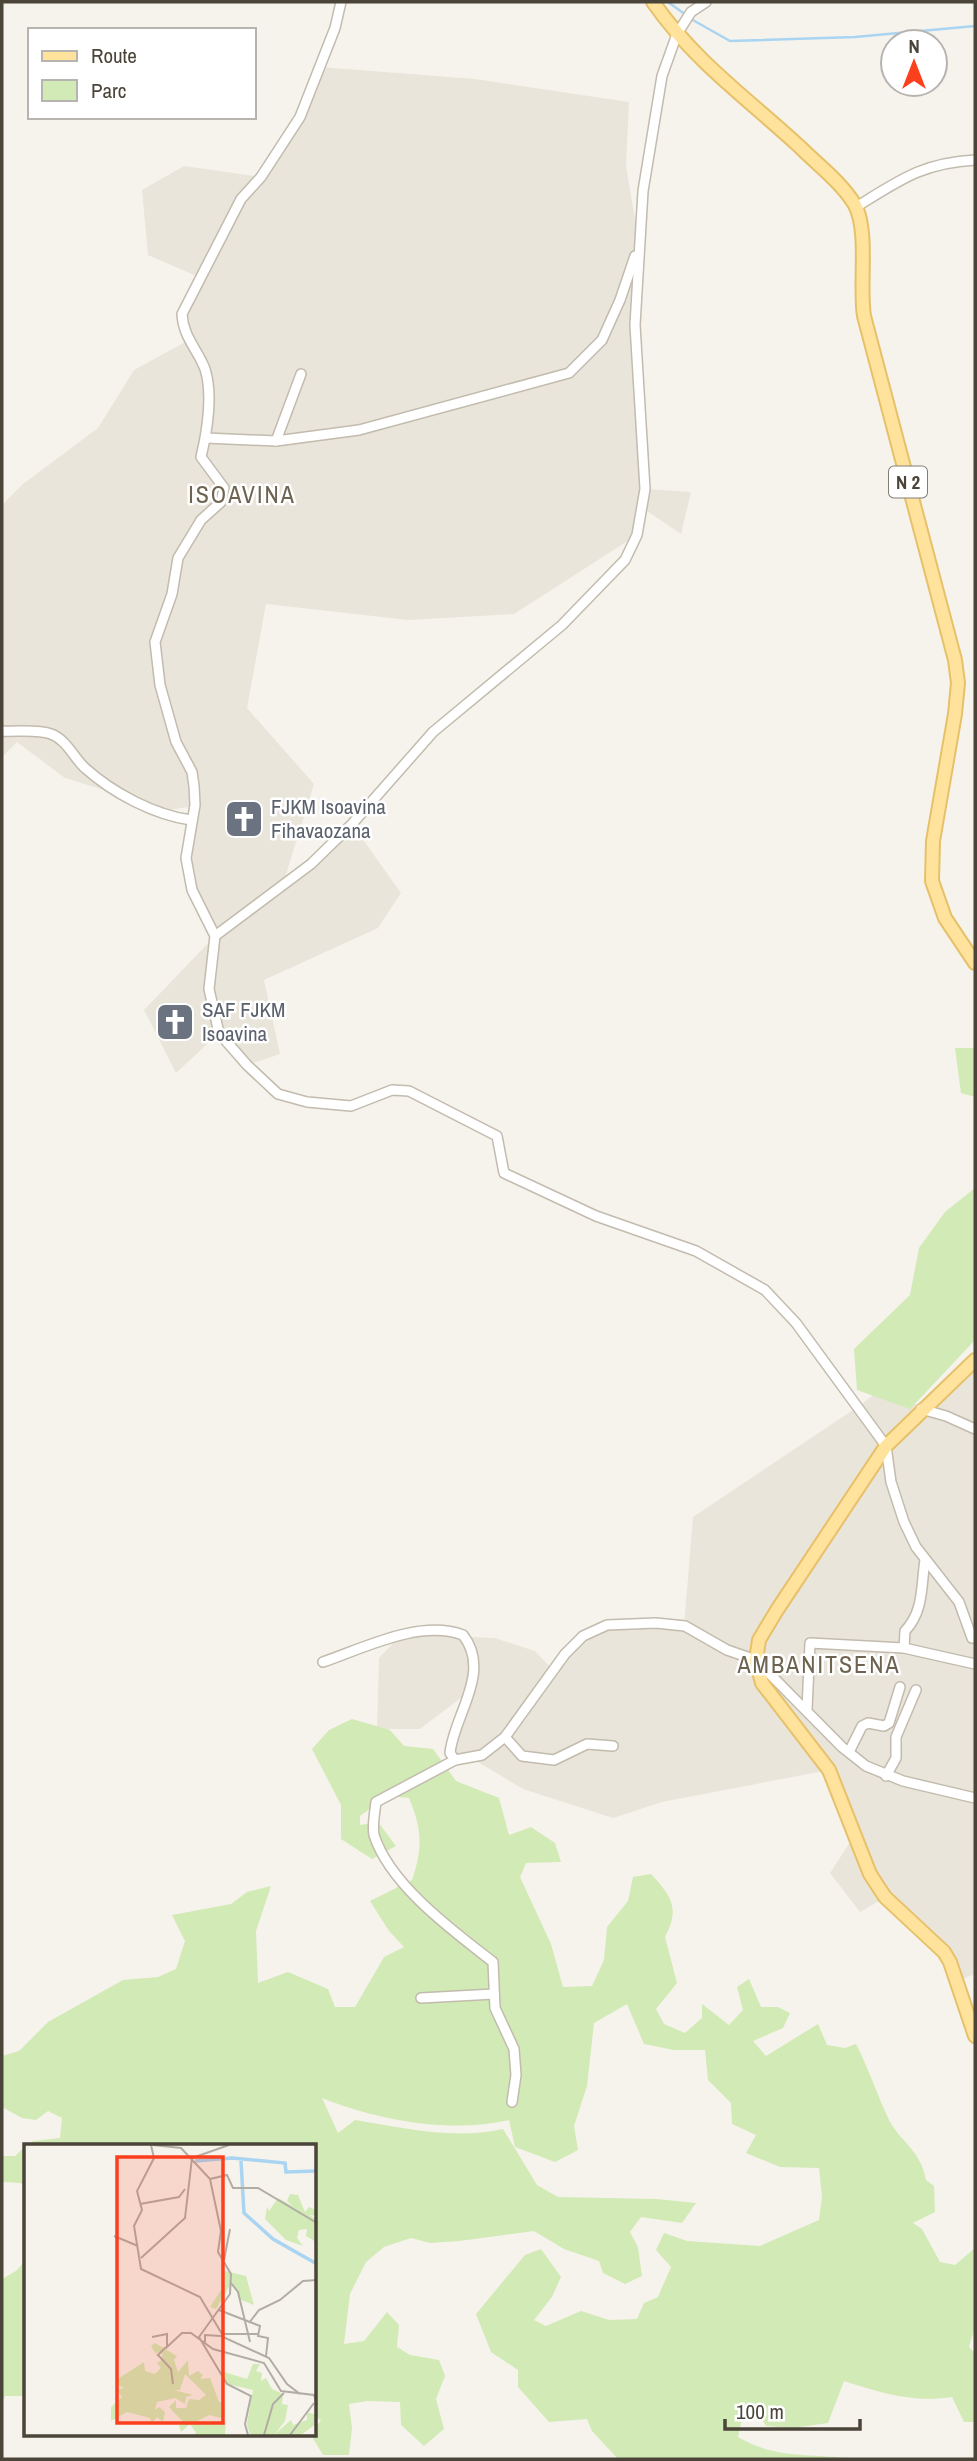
<svg xmlns="http://www.w3.org/2000/svg" width="977" height="2461" font-family="'Archivo Narrow',sans-serif">
<rect width="100%" height="100%" fill="#f6f3ec"/>
<g fill="#eae5da">
<path d="M320 67 475 79 629 102 626 166 639 243 635 325 645 489 691 492 681 534 644 509 637 535 514 614 408 620 266 604 247 708 314 784 283 884 352 824 401 893 378 928 264 980 280 1054 247 1065 219 1033 176 1073 144 1010 215 936 192 890 186 858 195 806 168 810 65 778 17 742 2 757V505L23 484 98 428 134 370 189 340 182 314 201 278 148 255 142 190 184 166 262 177 300 117Z"/>
<path d="M975 1360V1974L958 1981 950 1962 886 1897 860 1912 830 1873 854 1836 829 1770 662 1802 613 1818 523 1789 473 1759 463 1761 450 1753 470 1691 420 1729H377L379 1658 398 1638 451 1631 472 1645V1637L495 1638 535 1651 554 1671 594 1629 684 1626 693 1517 859 1406 890 1382 921 1409Z"/>
</g>
<g fill="#d2eab5">
<path d="M955 1048H975V1097L961 1093Z"/>
<path d="M975 1188V1340L910 1409 857 1390 854 1349 910 1295 919 1248 945 1212Z"/>
<path d="M352 1719 390 1730 404 1746 433 1749 456 1781 499 1798 509 1835 531 1827 555 1843 561 1862 526 1863 520 1877 551 1944 563 1987 592 1986 604 1960 607 1927 628 1901 633 1877 651 1874C672 1897 680 1908 665 1937L677 1983 656 2009 664 2024 685 2033 702 2018V2004L729 2025 743 2010 737 1987 749 1979 761 2007H778L790 2013 783 2028 753 2041 766 2056 818 2024 827 2045 845 2048 856 2044C869 2069 877 2095 889 2120 902 2144 920 2149 926 2180L934 2186 935 2212 913 2223 922 2229 940 2262 955 2265 975 2248V2327L969 2347 975 2353V2422H964L952 2397C913 2403 881 2393 844 2381L828 2423 793 2428 766 2426 758 2413 742 2419 738 2437C776 2460 815 2453 858 2459H618L592 2431 587 2419 549 2422 518 2387V2370L491 2352 476 2314 525 2255 541 2249 561 2277 552 2297 534 2320 546 2326 581 2311 609 2320 637 2319 644 2303 658 2297 671 2267 656 2250 664 2233 687 2241 760 2246 819 2220 822 2197 819 2168 780 2167 746 2153 756 2135 732 2124 731 2103 708 2080 705 2050H674L644 2044 627 2004 594 2023 587 2086 574 2126 578 2150 555 2162 515 2147 509 2120C450 2134 377 2120 322 2098L338 2133 355 2120C404 2128 454 2140 503 2129L537 2185 558 2197 656 2199 696 2203 682 2223 641 2217 630 2232 638 2247 642 2276 625 2284 603 2273 599 2261 564 2249 534 2231 459 2241 430 2243 411 2238 384 2247 366 2262 350 2294 344 2344 364 2341 387 2312 399 2325 397 2347 410 2355 439 2360 445 2376 436 2399 444 2429 424 2446 401 2425 400 2402 367 2401 349 2404 352 2428 349 2455H323L311 2435H315V2428L321 2420 315 2417V2146H27L33 2141 60 2138 62 2118 48 2111 36 2120 22 2118 2 2107V2056L19 2051 48 2022 123 1980 158 1977 176 1969 185 1941 172 1915 231 1904 247 1892 271 1886 256 1931 258 1983 288 1972 328 1989 335 2007H355L384 1957 404 1947 389 1931 370 1901 412 1880C423 1848 422 1829 409 1798L387 1796 360 1816V1825L378 1822 396 1846 372 1859 341 1839V1805L312 1749 329 1730Z"/>
<path d="M26 2146V2191L21 2183 2 2182V2156H15Z"/>
<path d="M26 2260V2396H5L2 2404V2279L16 2271Z"/>
</g>
<g fill="none" stroke-linecap="round" stroke-linejoin="round">
<g stroke="#a9d4f2" stroke-width="2.5">
<path d="M668 2 686 15"/>
<path d="M691 19 730 41 855 37 975 26"/>
</g>
<defs>
<g id="minor">
<path d="M341 2 335 28 300 117 261 177 241 199 182 314C183 337 198 350 205 369 213 394 207 432 201 457L224 488 221 502 201 520 178 558 172 594 155 642 160 685 176 742 192 772 194 786 195 805 186 858 192 890 215 936 209 989 219 1033 247 1065 278 1094 307 1102 351 1106 392 1090 409 1091 497 1136 504 1173 596 1216 696 1251 765 1290 796 1323 886 1446 891 1482 904 1522 916 1547 959 1602 972 1638H975"/>
<path d="M856 207C900 180 922 163 975 160"/>
<path d="M206 438 276 441 359 430 569 373 602 340 620 300 635 256"/>
<path d="M276 441 301 374"/>
<path d="M2 731C17 732 37 729 51 734 66 739 74 758 85 768 113 793 154 815 191 820"/>
<path d="M215 936 311 864 352 824 433 732 562 625 625 560 637 535 645 489 635 325 643 191 662 76 677 34 691 12 706 2"/>
<path d="M921 1409 946 1416 975 1429"/>
<path d="M904 1648 905 1631C924 1611 921 1586 925 1560"/>
<path d="M323 1662C364 1648 420 1619 463 1635 492 1672 454 1715 450 1753L455 1760 482 1755 505 1737 565 1654 583 1636 607 1625 656 1623 685 1626 727 1650 756 1660 842 1747 866 1766 903 1781 975 1798"/>
<path d="M807 1709 810 1643 904 1648 975 1664"/>
<path d="M505 1737 522 1756 554 1760 587 1744 613 1746"/>
<path d="M849 1752 862 1726 868 1723 884 1726 889 1723 900 1687"/>
<path d="M455 1760 376 1802C375 1812 372 1825 374 1835 390 1885 452 1930 493 1962L495 2008 514 2049 516 2075 512 2102"/>
<path d="M886 1776 896 1758V1737L916 1690"/>
<path d="M421 1998 494 1994"/>
</g>
<g id="major">
<path d="M653 2C695 62 747 98 800 147 818 165 842 183 855 205 869 232 859 285 864 316L955 660 958 683 955 714 933 841 932 881 945 918 975 963"/>
<path d="M975 1360 886 1446 777 1610 759 1640 756 1660 762 1683 829 1770 870 1874 885 1897 944 1952 950 1962 975 2036"/>
</g>
</defs>
<use href="#minor" stroke="#c2bbae" stroke-width="12"/>
<use href="#major" stroke="#e6c16a" stroke-width="16"/>
<use href="#minor" stroke="#fff" stroke-width="9"/>
<use href="#major" stroke="#ffe39c" stroke-width="12"/>
</g>
<defs>
<symbol id="church-square" viewBox="-11 -11 22 22"><rect x="-9" y="-9" width="18" height="18" rx="4" fill="#6b7280" stroke="#fff"/><path d="M-1.2-6h2.4v3.5h3.3v2.4h-3.3V6h-2.4V-.1h-3.3v-2.4h3.3Z" fill="#fff"/></symbol>
</defs>
<g fill-rule="evenodd">
<use href="#church-square" x="222" y="797" width="44" height="44"/>
<use href="#church-square" x="153" y="1000" width="44" height="44"/>
</g>
<g text-anchor="middle" stroke-width="5" stroke-linejoin="round" paint-order="stroke">
<rect fill="#fff" stroke="#817c74" stroke-width="2" x="889" y="466.5" width="38" height="31" rx="5"/>
<g font-size="19" font-weight="bold" fill="#4b4439">
<text x="908" y="489">N 2</text>
</g>
<g font-size="21" fill="#5b616d" stroke="#fff" text-anchor="start">
<text x="271" y="814">FJKM Isoavina<tspan x="271" dy="24">Fihavaozana</tspan></text>
<text x="202" y="1017">SAF FJKM<tspan x="202" dy="24">Isoavina</tspan></text>
</g>
<g font-size="24" letter-spacing="2" fill="#6e6250" stroke="#fff">
<text x="242" y="503">ISOAVINA</text>
<text x="819" y="1673">AMBANITSENA</text>
</g>
</g>
<g transform="translate(24 2144)">
<rect width="292" height="292" fill="#f6f3ec"/>
<path d="M266 50 274 51 281 68 285 63 292 66V72L285 71 292 75V98L282 92 283 85 275 86 273 94 279 102 262 96 241 75 243 63 245 67 254 54 269 62 263 57ZM197 126 222 132 230 161 217 156 208 138 192 165 186 163 201 140ZM131 199 153 212 150 216 154 228 164 216 165 232 174 227 179 231 176 235 186 234 195 258 200 257 201 275 185 271 173 277 193 281 202 277 201 291H169L172 289 166 280 157 288 155 282 160 279 145 263 152 256V264H162L165 255 175 256 182 251 161 230 156 246H150L169 251 162 253 161 260 151 254 133 258 131 266 135 263 141 268 139 278 133 273 128 279 126 274 103 268 87 277V263L98 253 93 246 100 244 92 240V236L120 218 121 227 131 230 137 224 133 219 138 216V208L132 209 134 214 127 202ZM229 220H236L232 227 238 229 237 237 242 234 248 245 259 250 258 260 264 261 261 277 251 290 267 276 269 281 283 276V269L292 270V280L277 291H226L223 280 229 246 203 240 197 227 223 235Z" fill="#d2eab5"/>
<path fill="none" stroke="#a9d4f2" stroke-width="3.5" d="M171 17 208 14 261 19 262 28 293 27M217 17 220 69 249 95 293 120"/>
<path fill="none" stroke="#b2ada4" stroke-width="2" d="M127 1 130 14 113 47 118 66 110 82 117 125 176 153 198 190H234M129 1 157 4 186 35 197 87 194 108 207 130 206 150 175 193 203 240 227 252 221 280 224 291M186 35 203 31 209 44H234L293 79M116 60 155 53 161 45M90 92 114 102M117 114 161 74 168 14 205 1M200 116 206 85M207 139 214 148 226 198M195 166 236 182 234 192 244 194 242 212M225 179 235 166 256 156 279 137 293 136M128 193 143 190V203L158 189H167L189 205 240 219 257 247 290 251 293 261M181 198V191L197 192 245 214 263 240 276 250M142 203 134 211 147 225 149 240M240 291 249 260 260 249M266 291 290 259"/>
<path fill="#fc3f1d" fill-opacity="0.15" stroke="#fc3f1d" stroke-width="3.5" d="M93 13H199V279H93Z"/>
<rect width="292" height="292" fill="none" stroke="#4b4439" stroke-width="3.5"/>
</g>
<rect width="977" height="2461" fill="none" stroke="#4b4439" stroke-width="7"/>
<rect x="28" y="28" width="228" height="91" fill="#ffffff" stroke="#b7b4b0" stroke-width="2"/>
<rect x="42" y="51" width="35" height="10" fill="#ffe39c" stroke="#b7b4b0" stroke-width="2"/>
<text x="91" y="63" font-size="21" fill="#4b4439">Route</text>
<rect x="42" y="80" width="35" height="21" fill="#d2eab5" stroke="#b7b4b0" stroke-width="2"/>
<text x="91" y="98" font-size="21" fill="#4b4439">Parc</text>
<g transform="translate(914 63)"><circle r="33" fill="#ffffff" stroke="#b7b4b0" stroke-width="2"/>
<path d="M0-5L12 26L0 18L-12 26Z" fill="#fc3f1d"/>
<text y="-10" font-size="19" font-weight="bold" text-anchor="middle" fill="#4b4439">N</text>
</g>
<path d="M725 2419v10h135v-10" fill="none" stroke="#4b4439" stroke-width="3.5"/>
<text x="736" y="2419" font-size="21" fill="#4b4439" stroke="#ffffff" stroke-width="5" paint-order="stroke">100 m</text>
</svg>
